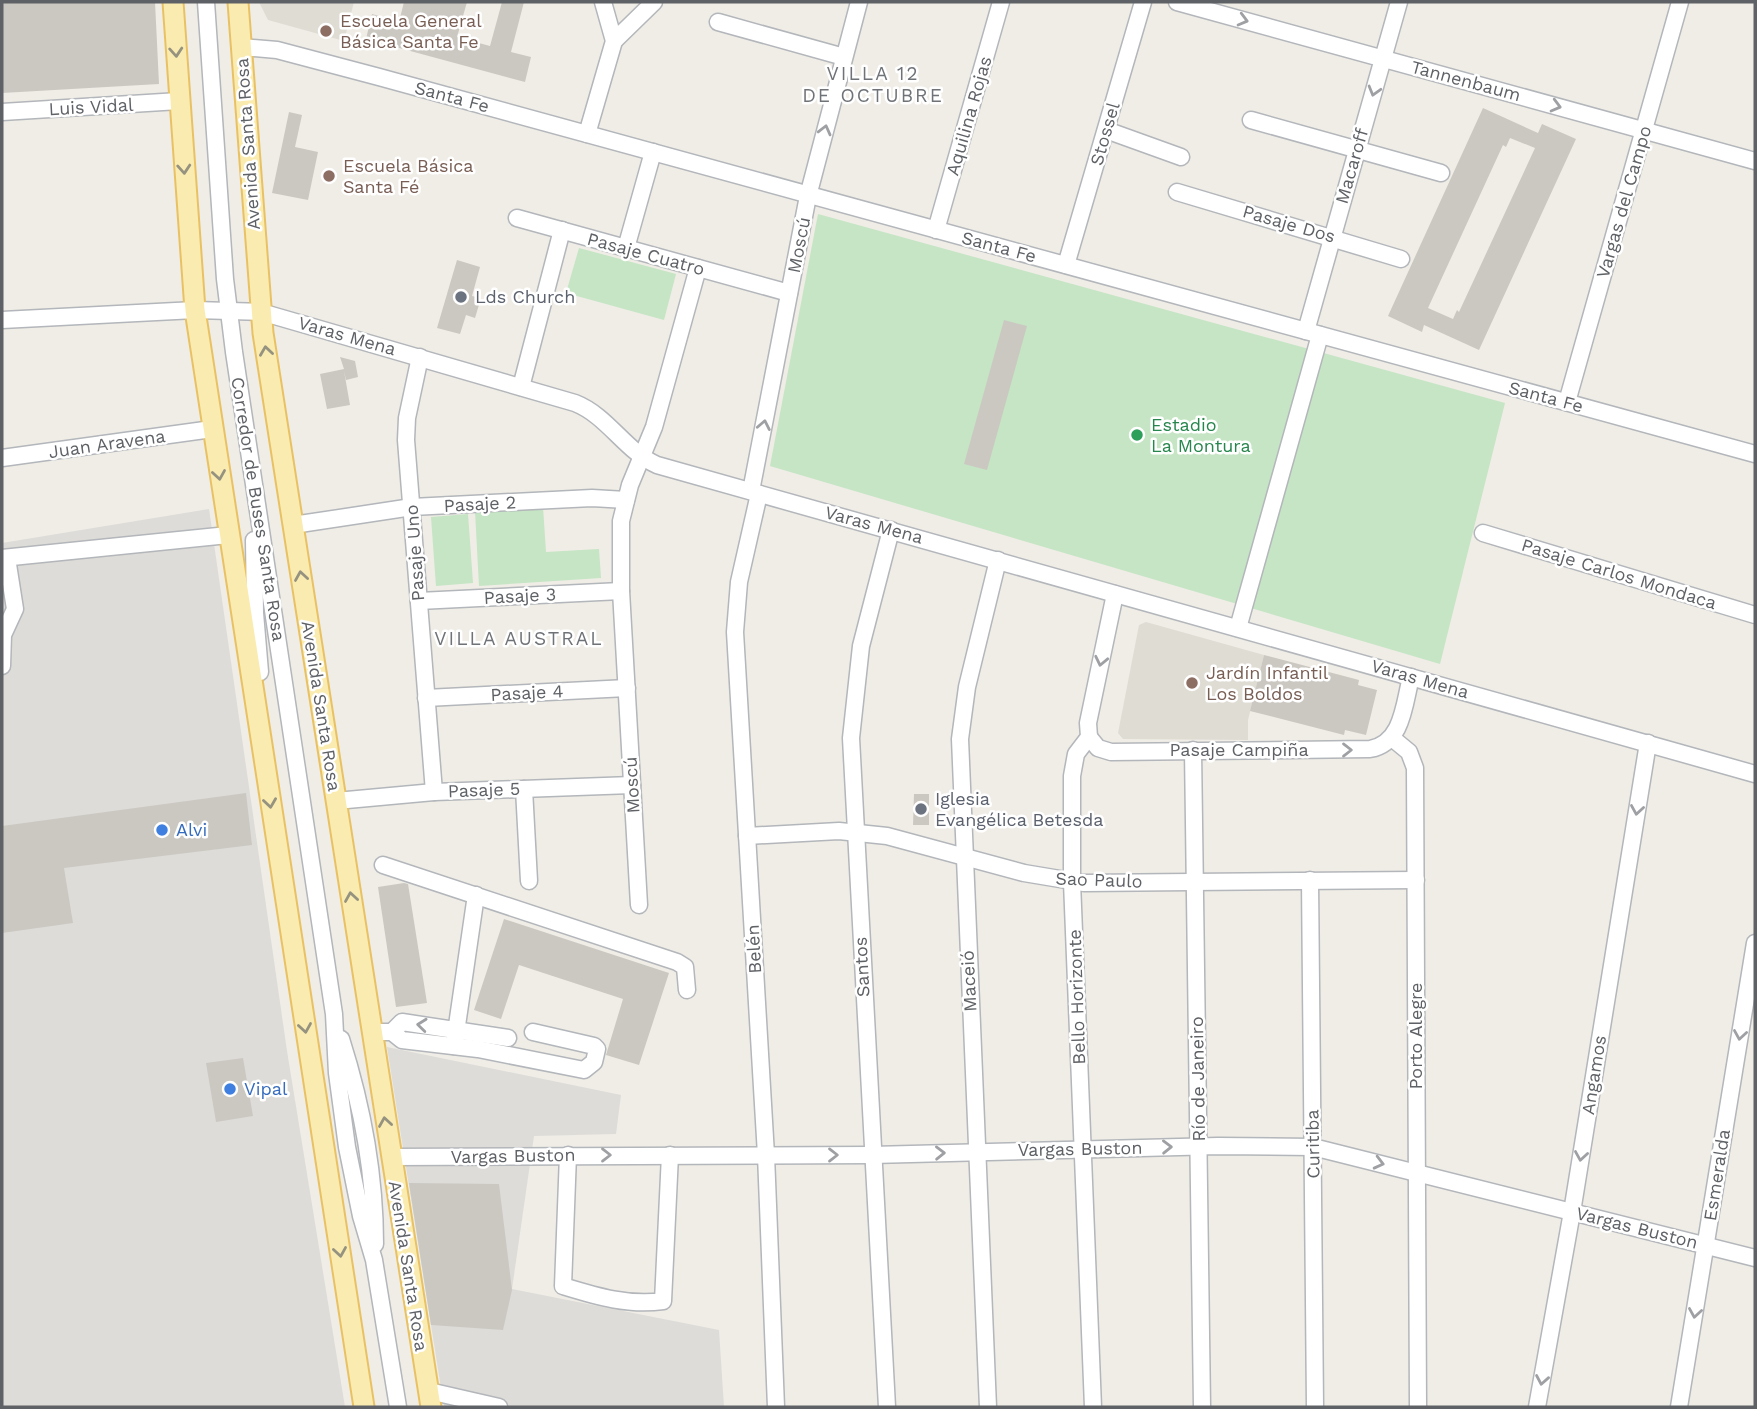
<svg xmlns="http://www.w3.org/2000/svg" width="1757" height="1409" font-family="'Work Sans',sans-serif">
<rect width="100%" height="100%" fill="#efede6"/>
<g fill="#dedcd8">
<path d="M209 509 287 1051 345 1407H2V543Z"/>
<path d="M387 1047 621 1095 616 1134 534 1136 512 1289 719 1330 724 1407H444Z"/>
</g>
<g fill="#dfdcd4">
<path d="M259 2H354L344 41 268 20Z"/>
<path d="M1146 622 1264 655 1248 720V740L1123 739 1118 733 1139 625Z"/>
</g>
<g fill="#c5e5c4">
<path d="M818 214 1505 403 1440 664 770 466Z"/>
<path d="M579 248 676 274 664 320 566 293Z"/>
<path d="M543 507 546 552 599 549 601 578 479 586 475 511Z"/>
<path d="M468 514 473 583 436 586 431 517Z"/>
</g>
<g fill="#cbc8c2" fill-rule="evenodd">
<path d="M2 2H155L159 84 2 93Z"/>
<path d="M404 2H467L457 37 490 46 502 2H524L511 52 531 57 525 82 366 39 372 14 399 22Z"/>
<path d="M1483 108 1538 133 1542 124 1576 139 1479 350 1424 325 1422 332 1388 316ZM1510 138 1535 148 1459 312 1457 310 1453 319 1428 308 1503 145 1506 147Z"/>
<path d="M289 112 302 115 295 147 318 152 308 200 272 193Z"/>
<path d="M457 260 480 267 472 296 481 298 475 318 466 315 460 334 437 328Z"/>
<path d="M1004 320 1027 326 987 470 964 464Z"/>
<path d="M340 357 355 361 358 377 346 380 344 371 350 405 327 409 320 374 344 369Z"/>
<path d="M1264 655 1359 680 1358 685 1377 690 1366 735 1345 730 1344 735 1250 711Z"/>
<path d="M246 793 252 845 64 868 73 923 2 933V826Z"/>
<path d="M914 794H929V825H913Z"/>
<path d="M404 883 408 884 427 1003 396 1007 378 887Z"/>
<path d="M504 919 669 973 639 1065 606 1055 623 999 519 965 501 1019 474 1010Z"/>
<path d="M243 1058 253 1116 216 1122 206 1063Z"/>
<path d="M409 1183 499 1184 512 1290 503 1330 431 1325Z"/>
</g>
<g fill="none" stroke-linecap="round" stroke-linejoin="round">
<defs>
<g id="minor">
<path d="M206 2 225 279 234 352 334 1014 337 1073 347 1147 361 1216 374 1260 398 1407"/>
<path d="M1177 2 1755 161"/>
<path d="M718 22 844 57"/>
<path d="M614 41 654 2"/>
<path d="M241 47 277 50 379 77 1755 454"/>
<path d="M2 112 179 101"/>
<path d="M1251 120 1441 173"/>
<path d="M1106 130 1181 157"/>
<path d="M587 134 614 41 603 2"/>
<path d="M1177 192 1401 259"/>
<path d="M517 218 789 293"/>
<path d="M936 230 1001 2"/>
<path d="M626 248 653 152"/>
<path d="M1066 265 1143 2"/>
<path d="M2 320 195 310 261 312 575 403C608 416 625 451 657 465L1755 774"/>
<path d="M1306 331 1399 2"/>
<path d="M420 357 407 418 406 440 434 792"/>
<path d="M521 387 562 230"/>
<path d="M1567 402 1680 2"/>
<path d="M2 458 212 429"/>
<path d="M751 491 808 196 859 2"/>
<path d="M759 494 739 582 735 632 766 1155 776 1407"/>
<path d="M293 525 412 507 592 498 626 500"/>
<path d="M1483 533 1755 615"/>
<path d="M254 540 255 613 260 672"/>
<path d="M2 558 228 535"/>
<path d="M419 601 621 591"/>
<path d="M1238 628 1320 335"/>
<path d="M2 666 3 635 15 609 7 558"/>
<path d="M426 698 627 688"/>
<path d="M1089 737 1098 748 1111 752 1370 749C1403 743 1404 704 1411 677"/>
<path d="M1392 738 1409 752 1415 768 1418 1407"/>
<path d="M1193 750 1202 1407"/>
<path d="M524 789 529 881"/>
<path d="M336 801 434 792 632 785"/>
<path d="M747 836 839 831 887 836 1024 873 1084 883 1416 880"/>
<path d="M383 865 677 962 685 967 687 990"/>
<path d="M1310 880 1315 1407"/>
<path d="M639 905 621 591V521L630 485 654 427 698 268"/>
<path d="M372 1032H392L402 1040 478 1049 584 1070 594 1062 597 1049 594 1046 533 1032"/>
<path d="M392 1032 402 1022 508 1038"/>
<path d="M341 1039C362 1105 375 1173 375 1244"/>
<path d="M454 1046 476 895"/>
<path d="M568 1155 563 1286C596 1296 628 1306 663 1301L670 1155"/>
<path d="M391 1157 872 1155 1218 1146 1313 1147 1755 1258"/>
<path d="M429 1391 499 1407"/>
<path d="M887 1407 851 738 861 646 891 530"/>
<path d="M988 1407 960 739 967 687 998 560"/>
<path d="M1093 1407 1072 882V776L1076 754 1089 737 1088 723 1115 594"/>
<path d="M1537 1407 1572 1212 1648 743"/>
<path d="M1679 1407 1755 943"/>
</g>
<g id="major">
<path d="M173 2 195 310 364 1407"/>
<path d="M238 2 263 333 431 1407"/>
</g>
</defs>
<use href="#minor" stroke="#b3b6ba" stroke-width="19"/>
<use href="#major" stroke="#e9c165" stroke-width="23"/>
<use href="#minor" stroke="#fff" stroke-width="16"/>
<use href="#major" stroke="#faecb0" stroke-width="19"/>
</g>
<defs><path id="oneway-chevron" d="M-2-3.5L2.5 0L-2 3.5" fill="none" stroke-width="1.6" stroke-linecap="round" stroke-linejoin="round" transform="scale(1.75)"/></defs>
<g stroke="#9ea0a3">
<use href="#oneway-chevron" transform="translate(1243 20) rotate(15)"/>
<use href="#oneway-chevron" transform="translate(1374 91) rotate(106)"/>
<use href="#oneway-chevron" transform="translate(1556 106) rotate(15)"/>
<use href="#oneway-chevron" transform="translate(825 130) rotate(-76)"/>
<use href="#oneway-chevron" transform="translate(764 425) rotate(-79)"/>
<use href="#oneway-chevron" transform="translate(1101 661) rotate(102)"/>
<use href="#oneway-chevron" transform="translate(1347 750)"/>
<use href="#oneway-chevron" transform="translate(1637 810) rotate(99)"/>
<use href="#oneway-chevron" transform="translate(422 1025) rotate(-174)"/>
<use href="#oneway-chevron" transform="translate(1740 1035) rotate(99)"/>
<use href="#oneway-chevron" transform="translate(1167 1147) rotate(-1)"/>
<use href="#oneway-chevron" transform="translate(940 1153) rotate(-1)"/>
<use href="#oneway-chevron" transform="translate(606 1155)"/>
<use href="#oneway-chevron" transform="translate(833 1155)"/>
<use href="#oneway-chevron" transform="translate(1581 1156) rotate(99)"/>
<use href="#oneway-chevron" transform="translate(1379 1163) rotate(14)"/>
<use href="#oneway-chevron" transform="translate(1695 1313) rotate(99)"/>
<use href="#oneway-chevron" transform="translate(1542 1380) rotate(100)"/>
</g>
<g stroke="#95927f">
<use href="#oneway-chevron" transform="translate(176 52) rotate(86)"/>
<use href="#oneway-chevron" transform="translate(184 169) rotate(86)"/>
<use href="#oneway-chevron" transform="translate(266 351) rotate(-98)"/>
<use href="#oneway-chevron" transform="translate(219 475) rotate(81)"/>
<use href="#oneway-chevron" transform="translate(301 576) rotate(-99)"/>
<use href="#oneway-chevron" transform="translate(270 803) rotate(82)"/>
<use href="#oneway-chevron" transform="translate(351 897) rotate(-99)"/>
<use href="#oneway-chevron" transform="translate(305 1028) rotate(81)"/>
<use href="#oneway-chevron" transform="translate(385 1122) rotate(-99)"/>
<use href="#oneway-chevron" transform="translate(340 1252) rotate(81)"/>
</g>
<g fill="#8d6e63" stroke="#fff" stroke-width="2.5">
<circle cx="326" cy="31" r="7"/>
<circle cx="329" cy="176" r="7"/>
<circle cx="1192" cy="683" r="7"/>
</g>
<g fill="#6b7280" stroke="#fff" stroke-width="2.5">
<circle cx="461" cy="297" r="7"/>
<circle cx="921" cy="809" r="7"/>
</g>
<circle fill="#2e9e5b" stroke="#fff" stroke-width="2.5" cx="1137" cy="435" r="7"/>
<g fill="#3f7fe0" stroke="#fff" stroke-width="2.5">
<circle cx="162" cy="830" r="7"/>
<circle cx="230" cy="1089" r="7"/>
</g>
<g text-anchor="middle" stroke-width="5" stroke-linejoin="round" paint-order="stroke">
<g font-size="18" fill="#785e54" stroke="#fff" text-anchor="start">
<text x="340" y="27">Escuela General<tspan x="340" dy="21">Básica Santa Fe</tspan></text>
<text x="343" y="172">Escuela Básica<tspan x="343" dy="21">Santa Fé</tspan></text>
<text x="1206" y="679">Jardín Infantil<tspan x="1206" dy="21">Los Boldos</tspan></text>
</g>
<g font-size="18" fill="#5e6165" stroke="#fff">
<text transform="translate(1466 81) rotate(15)" y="6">Tannenbaum</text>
<text transform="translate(452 97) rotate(15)" y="6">Santa Fe</text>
<text transform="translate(91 107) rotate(-3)" y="6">Luis Vidal</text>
<text transform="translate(969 116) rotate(-74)" y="6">Aquilina Rojas</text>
<text transform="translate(1105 134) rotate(-74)" y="6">Stossel</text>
<text transform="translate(248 144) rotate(-94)" y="6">Avenida Santa Rosa</text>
<text transform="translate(1352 166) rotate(-74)" y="6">Macaroff</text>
<text transform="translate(1624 202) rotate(-74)" y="6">Vargas del Campo</text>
<text transform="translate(1289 224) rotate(16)" y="6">Pasaje Dos</text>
<text transform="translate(799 245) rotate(-79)" y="6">Moscú</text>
<text transform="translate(999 247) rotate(15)" y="6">Santa Fe</text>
<text transform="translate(646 254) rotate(15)" y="6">Pasaje Cuatro</text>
<text transform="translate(347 336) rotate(16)" y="6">Varas Mena</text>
<text transform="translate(1546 397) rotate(15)" y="6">Santa Fe</text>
<text transform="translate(107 444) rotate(-8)" y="6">Juan Aravena</text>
<text transform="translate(480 504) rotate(-3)" y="6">Pasaje 2</text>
<text transform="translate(258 509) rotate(81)" y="6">Corredor de Buses Santa Rosa</text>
<text transform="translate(874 525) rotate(15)" y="6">Varas Mena</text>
<text transform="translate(415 553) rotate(-94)" y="6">Pasaje Uno</text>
<text transform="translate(1619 574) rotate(17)" y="6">Pasaje Carlos Mondaca</text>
<text transform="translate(520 596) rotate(-3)" y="6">Pasaje 3</text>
<text transform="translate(1420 679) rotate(16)" y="6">Varas Mena</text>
<text transform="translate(527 693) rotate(-3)" y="6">Pasaje 4</text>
<text transform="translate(321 706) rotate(81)" y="6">Avenida Santa Rosa</text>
<text x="1239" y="756">Pasaje Campiña</text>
<text transform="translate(632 785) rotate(-93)" y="6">Moscú</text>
<text transform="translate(484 790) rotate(-2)" y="6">Pasaje 5</text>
<text transform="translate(1099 880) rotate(2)" y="6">Sao Paulo</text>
<text transform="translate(754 949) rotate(-93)" y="6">Belén</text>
<text transform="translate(862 967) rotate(-93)" y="6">Santos</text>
<text transform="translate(969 981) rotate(-93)" y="6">Maceió</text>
<text transform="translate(1077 997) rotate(-92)" y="6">Bello Horizonte</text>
<text transform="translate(1416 1036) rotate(-90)" y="6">Porto Alegre</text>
<text transform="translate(1594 1075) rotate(-81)" y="6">Angamos</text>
<text transform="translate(1198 1079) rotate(-91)" y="6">Río de Janeiro</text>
<text transform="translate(1313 1144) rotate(-91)" y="6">Curitiba</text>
<text transform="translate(1080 1149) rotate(-1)" y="6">Vargas Buston</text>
<text transform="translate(513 1156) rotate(-1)" y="6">Vargas Buston</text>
<text transform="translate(1717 1175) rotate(-81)" y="6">Esmeralda</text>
<text transform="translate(1637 1228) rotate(14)" y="6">Vargas Buston</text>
<text transform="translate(408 1266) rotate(81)" y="6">Avenida Santa Rosa</text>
</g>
<g font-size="18" fill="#5b616d" stroke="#fff" text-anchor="start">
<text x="475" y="303">Lds Church</text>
<text x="935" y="805">Iglesia<tspan x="935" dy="21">Evangélica Betesda</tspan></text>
</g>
<g font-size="18" fill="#27864d" stroke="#fff" text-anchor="start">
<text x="1151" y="431">Estadio<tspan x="1151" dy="21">La Montura</tspan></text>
</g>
<g font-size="18" fill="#366cbe" stroke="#fff" text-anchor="start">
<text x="176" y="836">Alvi</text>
<text x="244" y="1095">Vipal</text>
</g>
<g font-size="19" letter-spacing="2" fill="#6f7377" stroke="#fff">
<text x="873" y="80">VILLA 12<tspan x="873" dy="22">DE OCTUBRE</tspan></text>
<text x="519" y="645">VILLA AUSTRAL</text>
</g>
</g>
<rect width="1757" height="1409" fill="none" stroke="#5e6165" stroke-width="7"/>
</svg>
